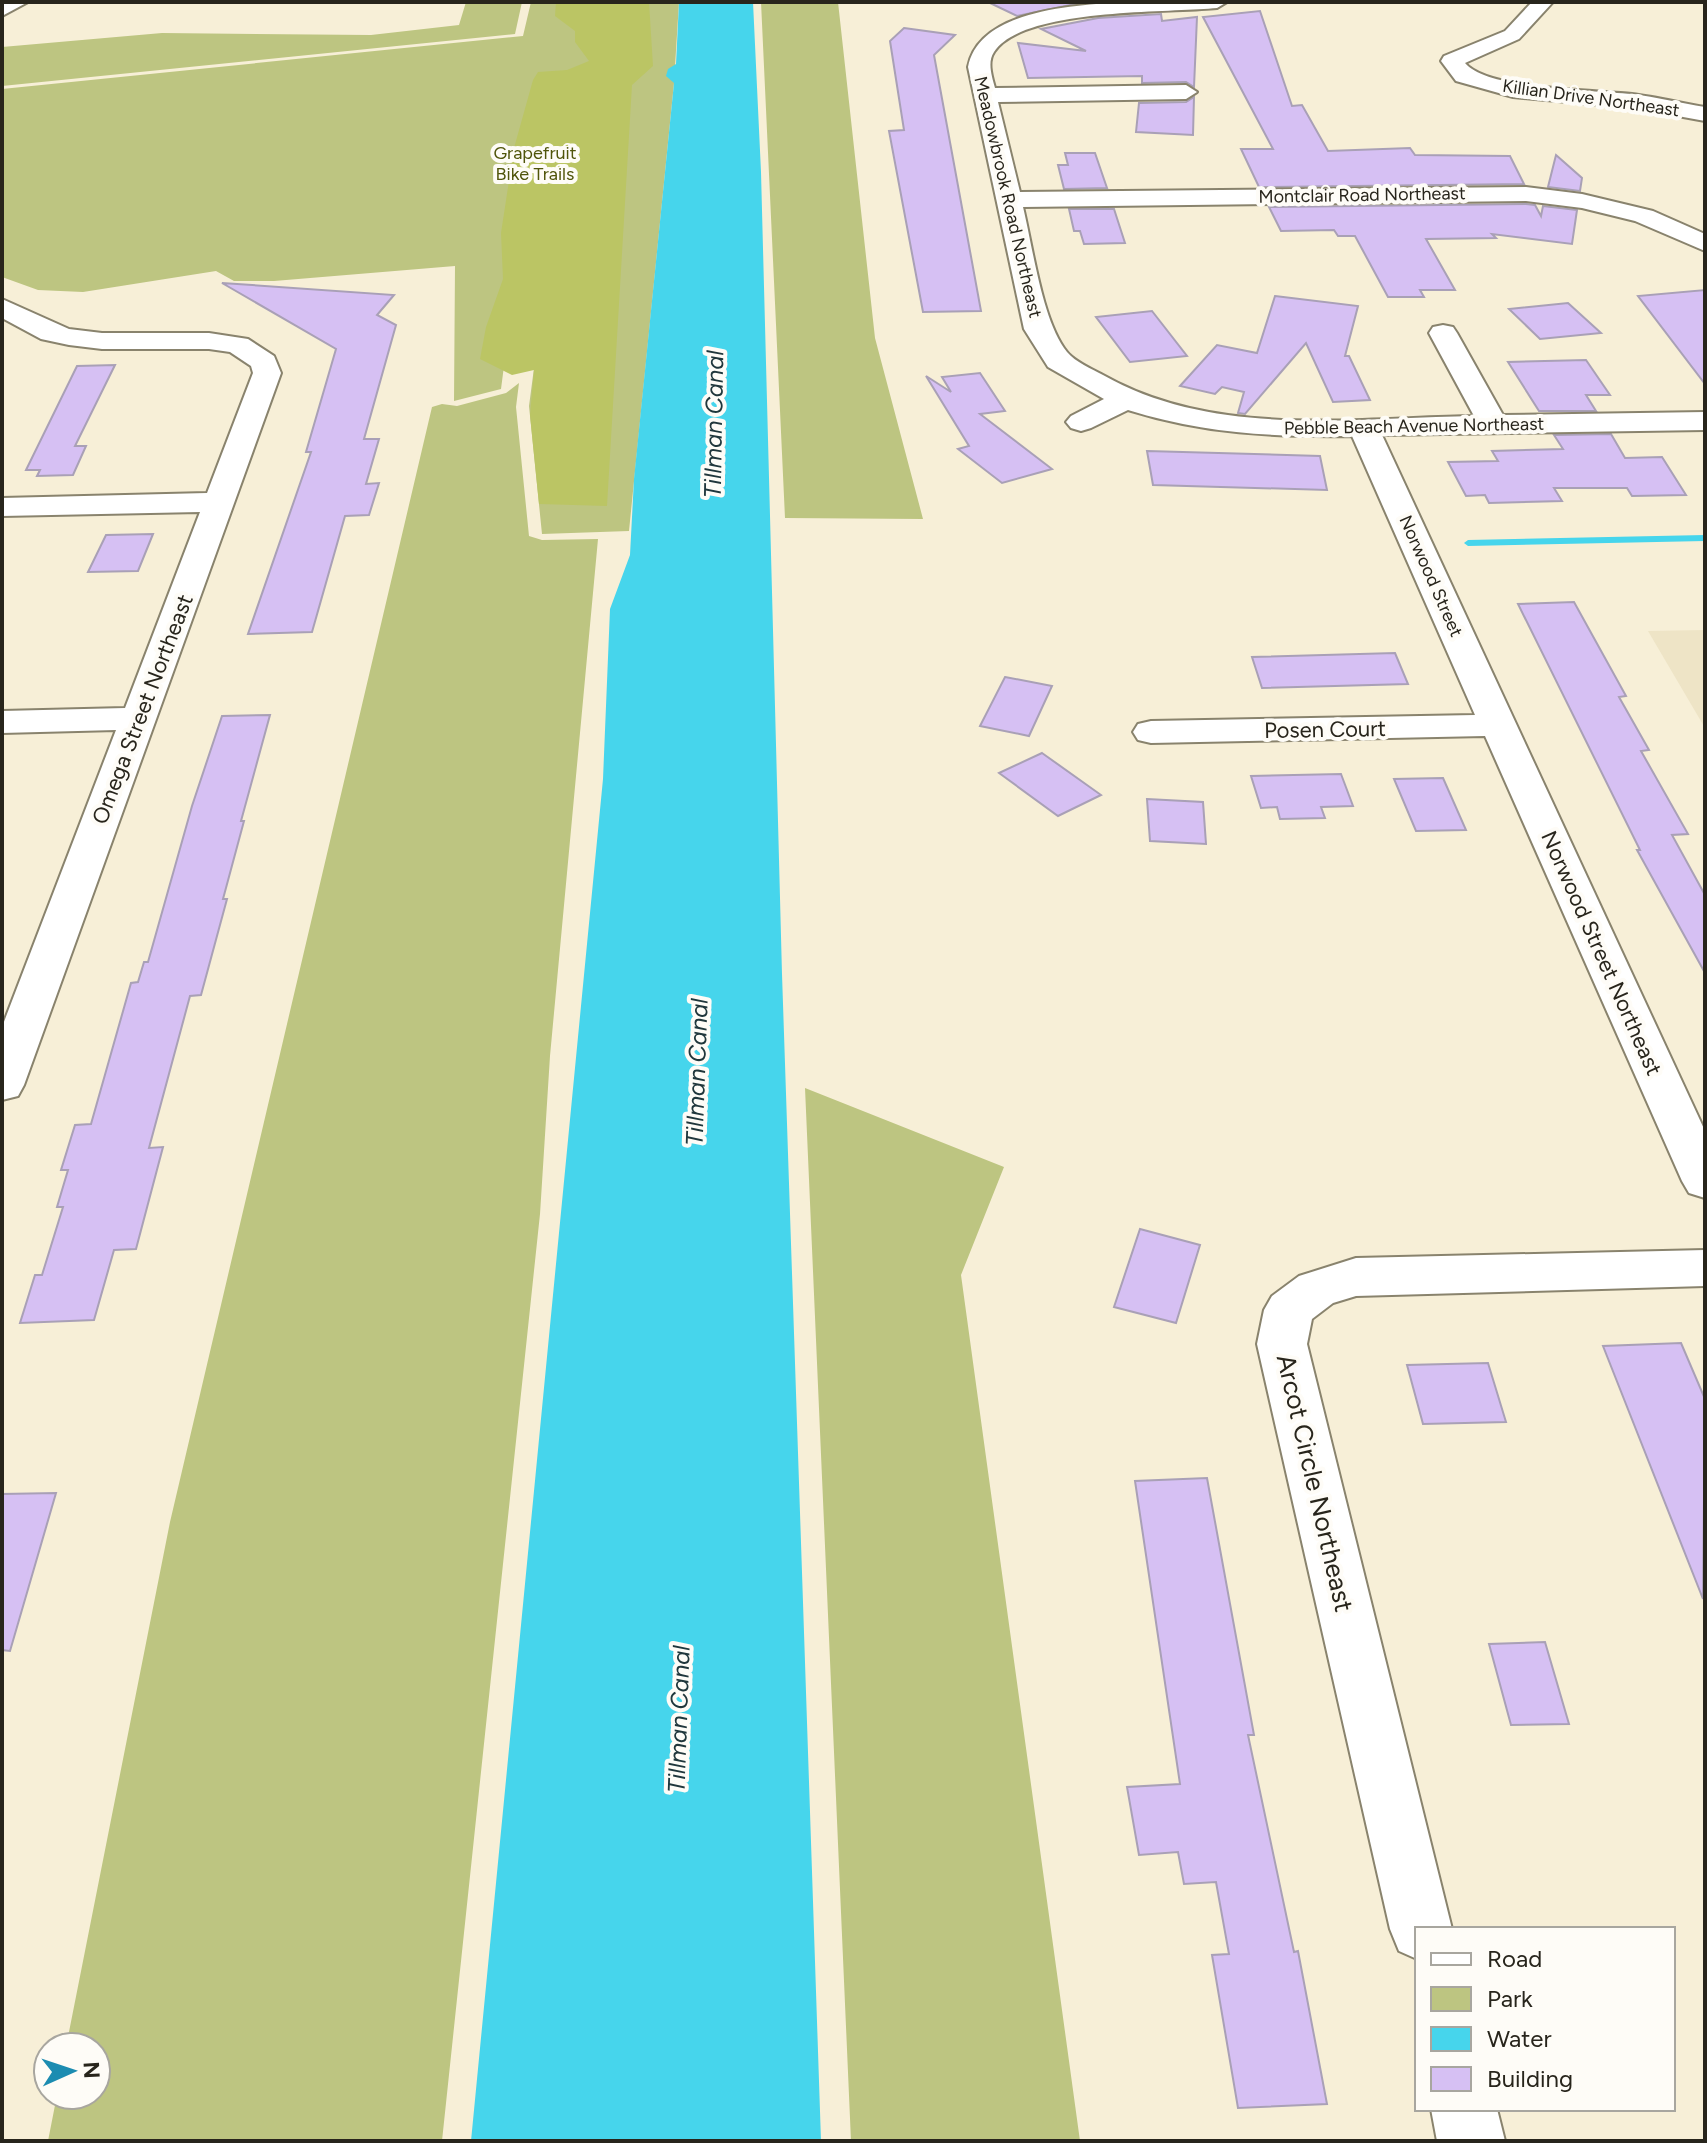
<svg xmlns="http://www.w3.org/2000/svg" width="1707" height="2143" font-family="Figtree,sans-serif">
<rect width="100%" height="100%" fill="#f7efd7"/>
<path fill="#eee4c6" d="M1705 630V728L1648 631Z"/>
<g fill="#bdc581">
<path d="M466 2H522L515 34 2 86V47L162 33 371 35 459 25Z"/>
<path d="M531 2H679L674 83 629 531 542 534 529 406 536 353 504 366 501 389 454 401 455 266 274 281H234L216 271 83 292 38 290 2 277V89L523 36Z"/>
<path d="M761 2H838L875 338 923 519 785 518Z"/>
<path d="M519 383 516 407 529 536 542 540 598 539 550 1056 540 1214 442 2141H48L57 2095H96V2047H66L170 1522 432 407 442 404 457 406 506 393Z"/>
<path d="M805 1088 1004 1167 961 1275 1080 2141H851Z"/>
</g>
<path fill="#bbc564" d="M556 2H649L653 66 632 85 607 506 539 504 530 415 534 370 512 375 480 359 486 327 503 279 501 233 514 148 533 80 538 72 567 70 589 61 575 42V31L555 16Z"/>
<path fill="#46d5ec" d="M679 2H753L761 172 782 974 821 2141H471L603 779 610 609 630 555 634 479 674 83 666 76 668 69 676 64Z"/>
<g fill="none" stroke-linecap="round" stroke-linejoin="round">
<path fill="#46d5ec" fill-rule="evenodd" d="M1705 535V541L1468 546 1464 543 1468 540Z"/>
</g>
<g fill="#d6c0f3" stroke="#a9a0b6" stroke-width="2">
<path d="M988 2H1085L1017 16Z"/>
<path d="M1260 11 1292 106 1302 105 1328 151 1410 148 1415 155 1510 156 1524 184 1259 187 1241 149H1273L1203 17Z"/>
<path d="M1161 14 1162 21 1197 17 1194 87 1186 82 1142 83V76L1028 78 1018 43 1086 51 1041 29 1098 18Z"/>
<path d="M904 28 955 35 934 55 981 311 923 312 889 131 904 130 890 41Z"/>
<path d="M1194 97 1193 135 1136 132 1139 103 1186 102Z"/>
<path d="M1065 153H1095L1107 188 1064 189 1058 165H1068Z"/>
<path d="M1556 155 1582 178 1580 191 1548 187Z"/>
<path d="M1526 204 1535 205 1541 216 1543 206 1577 210 1572 244 1492 234 1496 238 1426 239 1455 290H1420L1424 297H1388L1355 236H1338L1334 230 1281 231 1269 207Z"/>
<path d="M1069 209H1114L1125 243 1084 244 1080 231H1074Z"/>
<path d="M222 283 394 295 377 315 396 325 364 439H379L366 484 379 483 369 515 345 516 312 632 248 634 311 452H306L336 349Z"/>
<path d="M1705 290V384L1638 296Z"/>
<path d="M1275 296 1358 306 1345 356H1349L1370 400 1333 402 1306 343 1245 414 1238 413 1244 392 1222 387 1215 394 1180 386 1217 345 1257 353Z"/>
<path d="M1568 303 1601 333 1540 339 1509 309Z"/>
<path d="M1152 311 1187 356 1130 362 1096 317Z"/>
<path d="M1586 360 1610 395H1586L1596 411H1539L1508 362Z"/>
<path d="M115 365 75 446H86L73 475 37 476 40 470H26L77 366Z"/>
<path d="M980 373 1005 411 980 414 1052 469 1002 483 958 449 969 446 926 376 951 392 942 377Z"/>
<path d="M1611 434 1625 458 1662 457 1686 495 1632 496 1627 488H1554L1562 501 1489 503 1485 495 1466 496 1448 462 1498 461 1492 451 1563 449 1554 435Z"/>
<path d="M1147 451 1320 456 1327 490 1153 485Z"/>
<path d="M153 534 138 571 88 572 106 535Z"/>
<path d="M1574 602 1626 696 1619 697 1649 750 1641 751 1688 834 1672 835 1705 895V973L1637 850H1640L1518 604Z"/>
<path d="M1395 653 1408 684 1262 688 1252 657Z"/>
<path d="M1005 677 1052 686 1029 736 980 726Z"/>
<path d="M270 715 241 821H244L223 899H227L201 995 190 996 149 1148 163 1147 136 1249 114 1250 94 1320 20 1323 35 1275H42L63 1207H57L68 1170H61L75 1125 91 1124 131 983 138 982 144 962H148L192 806 222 716Z"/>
<path d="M1042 753 1101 795 1058 816 999 773Z"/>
<path d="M1341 774 1353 806 1321 807 1325 818 1280 819 1277 807 1261 808 1251 776Z"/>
<path d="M1443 778 1466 830 1416 831 1394 779Z"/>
<path d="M1147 799 1203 802 1206 844 1150 841Z"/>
<path d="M1140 1229 1200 1245 1176 1323 1114 1307Z"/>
<path d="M1681 1343 1705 1399 1703 1599 1603 1346Z"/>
<path d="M1488 1363 1506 1422 1423 1424 1407 1365Z"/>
<path d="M1207 1478 1254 1735H1248L1294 1952 1298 1951 1327 2104 1238 2108 1212 1955 1229 1954 1216 1882 1184 1884 1178 1852 1139 1855 1127 1787 1180 1784 1135 1481Z"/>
<path d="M56 1493 10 1651 2 1650V1494Z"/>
<path d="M1545 1642 1569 1724 1511 1725 1489 1644Z"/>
</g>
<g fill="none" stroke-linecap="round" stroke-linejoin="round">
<defs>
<g id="street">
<path d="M2 2H28L2 16Z"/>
<path d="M1119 2H1227L1217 8C1167 13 1022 8 994 52 987 62 992 77 995 88L1186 85 1197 92 1186 99 998 102 1020 192 1526 187 1582 194 1653 211 1705 234V251L1635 221 1582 208 1526 201 1023 207C1033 248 1042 321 1067 352 1075 362 1092 369 1103 375 1214 438 1351 418 1474 416L1429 333 1433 327 1443 325 1453 327 1457 333 1503 415 1705 412V430L1382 435 1705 1131V1198L1689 1193 1682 1181 1485 736 1151 743 1138 740 1133 732 1138 724 1151 721 1475 715 1352 436C1272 437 1205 434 1128 410L1091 428 1081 431 1071 428 1066 422 1071 416 1104 399 1048 367 1024 329 968 67C979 10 1072 6 1119 2Z"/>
<path d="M1532 2H1553L1519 39 1465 63C1487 90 1595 90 1632 94 1656 97 1681 103 1705 107V121L1634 108 1513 97 1456 81 1441 61 1444 56 1505 31Z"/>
<path d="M2 299 69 329 102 333H209L248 339 274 356 281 373 24 1085 18 1096 2 1100V1027L116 730 2 733V711L125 708 200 512 2 516V498L207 493 253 373 251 366 230 352 209 349H102L69 345 41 339 2 318Z"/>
<path d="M1705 1250V1286L1356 1296 1333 1303 1312 1319 1307 1344 1452 1929H1417V1959L1399 1951 1390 1929 1257 1344 1264 1310 1272 1296 1299 1276 1356 1258Z"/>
<path d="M1431 2109H1497L1505 2141H1437Z"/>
</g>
</defs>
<use href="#street" stroke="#89836d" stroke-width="4"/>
<use href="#street" fill="#fff" fill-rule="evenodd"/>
</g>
<g text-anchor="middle" stroke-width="8" stroke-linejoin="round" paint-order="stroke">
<g font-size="18" fill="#28251c" stroke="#fefcf7">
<text transform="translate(1591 98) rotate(8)" y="6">Killian Drive Northeast</text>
<text transform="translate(1362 195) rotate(-1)" y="6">Montclair Road Northeast</text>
<text transform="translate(1008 197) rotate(77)" y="6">Meadowbrook Road Northeast</text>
<text transform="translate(1414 426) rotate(-1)" y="6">Pebble Beach Avenue Northeast</text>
<text transform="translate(1431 576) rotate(66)" y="6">Norwood Street</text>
</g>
<g font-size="18" fill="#50550b" stroke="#fefcf7">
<text x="535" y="159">Grapefruit<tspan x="535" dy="21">Bike Trails</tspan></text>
</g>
<g font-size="22" fill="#28251c" stroke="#fefcf7">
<text transform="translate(142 709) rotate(-69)" y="8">Omega Street Northeast</text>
<text transform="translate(1325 729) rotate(-1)" y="8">Posen Court</text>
<text transform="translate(1602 953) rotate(66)" y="8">Norwood Street Northeast</text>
</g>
<g font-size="24" font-style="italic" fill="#20373c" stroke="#fefcf7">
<text transform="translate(714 424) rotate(-89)" y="8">Tillman Canal</text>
<text transform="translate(697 1072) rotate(-88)" y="8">Tillman Canal</text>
<text transform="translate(679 1719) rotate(-88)" y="8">Tillman Canal</text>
</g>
<g font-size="26" fill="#28251c" stroke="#fefcf7">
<text transform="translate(1315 1483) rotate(77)" y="9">Arcot Circle Northeast</text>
</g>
</g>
<rect width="1707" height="2143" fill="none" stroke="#28251c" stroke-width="8"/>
<rect x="1415" y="1927" width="260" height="184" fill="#fefcf7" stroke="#a8a69f" stroke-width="2"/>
<rect x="1431" y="1953" width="40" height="12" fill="#ffffff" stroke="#a8a69f" stroke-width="2"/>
<text x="1487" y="1967" font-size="24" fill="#28251c">Road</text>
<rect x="1431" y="1987" width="40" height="24" fill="#bdc581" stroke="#a8a69f" stroke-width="2"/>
<text x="1487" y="2007" font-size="24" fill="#28251c">Park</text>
<rect x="1431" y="2027" width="40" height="24" fill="#46d5ec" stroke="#a8a69f" stroke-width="2"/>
<text x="1487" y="2047" font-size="24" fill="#28251c">Water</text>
<rect x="1431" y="2067" width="40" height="24" fill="#d6c0f3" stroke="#a8a69f" stroke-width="2"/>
<text x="1487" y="2087" font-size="24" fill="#28251c">Building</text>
<g transform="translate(72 2071) rotate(87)"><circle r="38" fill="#fefcf7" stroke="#a8a69f" stroke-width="2"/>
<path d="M0-6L14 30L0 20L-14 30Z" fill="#1c8cb1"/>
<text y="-12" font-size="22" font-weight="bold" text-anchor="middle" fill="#28251c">N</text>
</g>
</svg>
